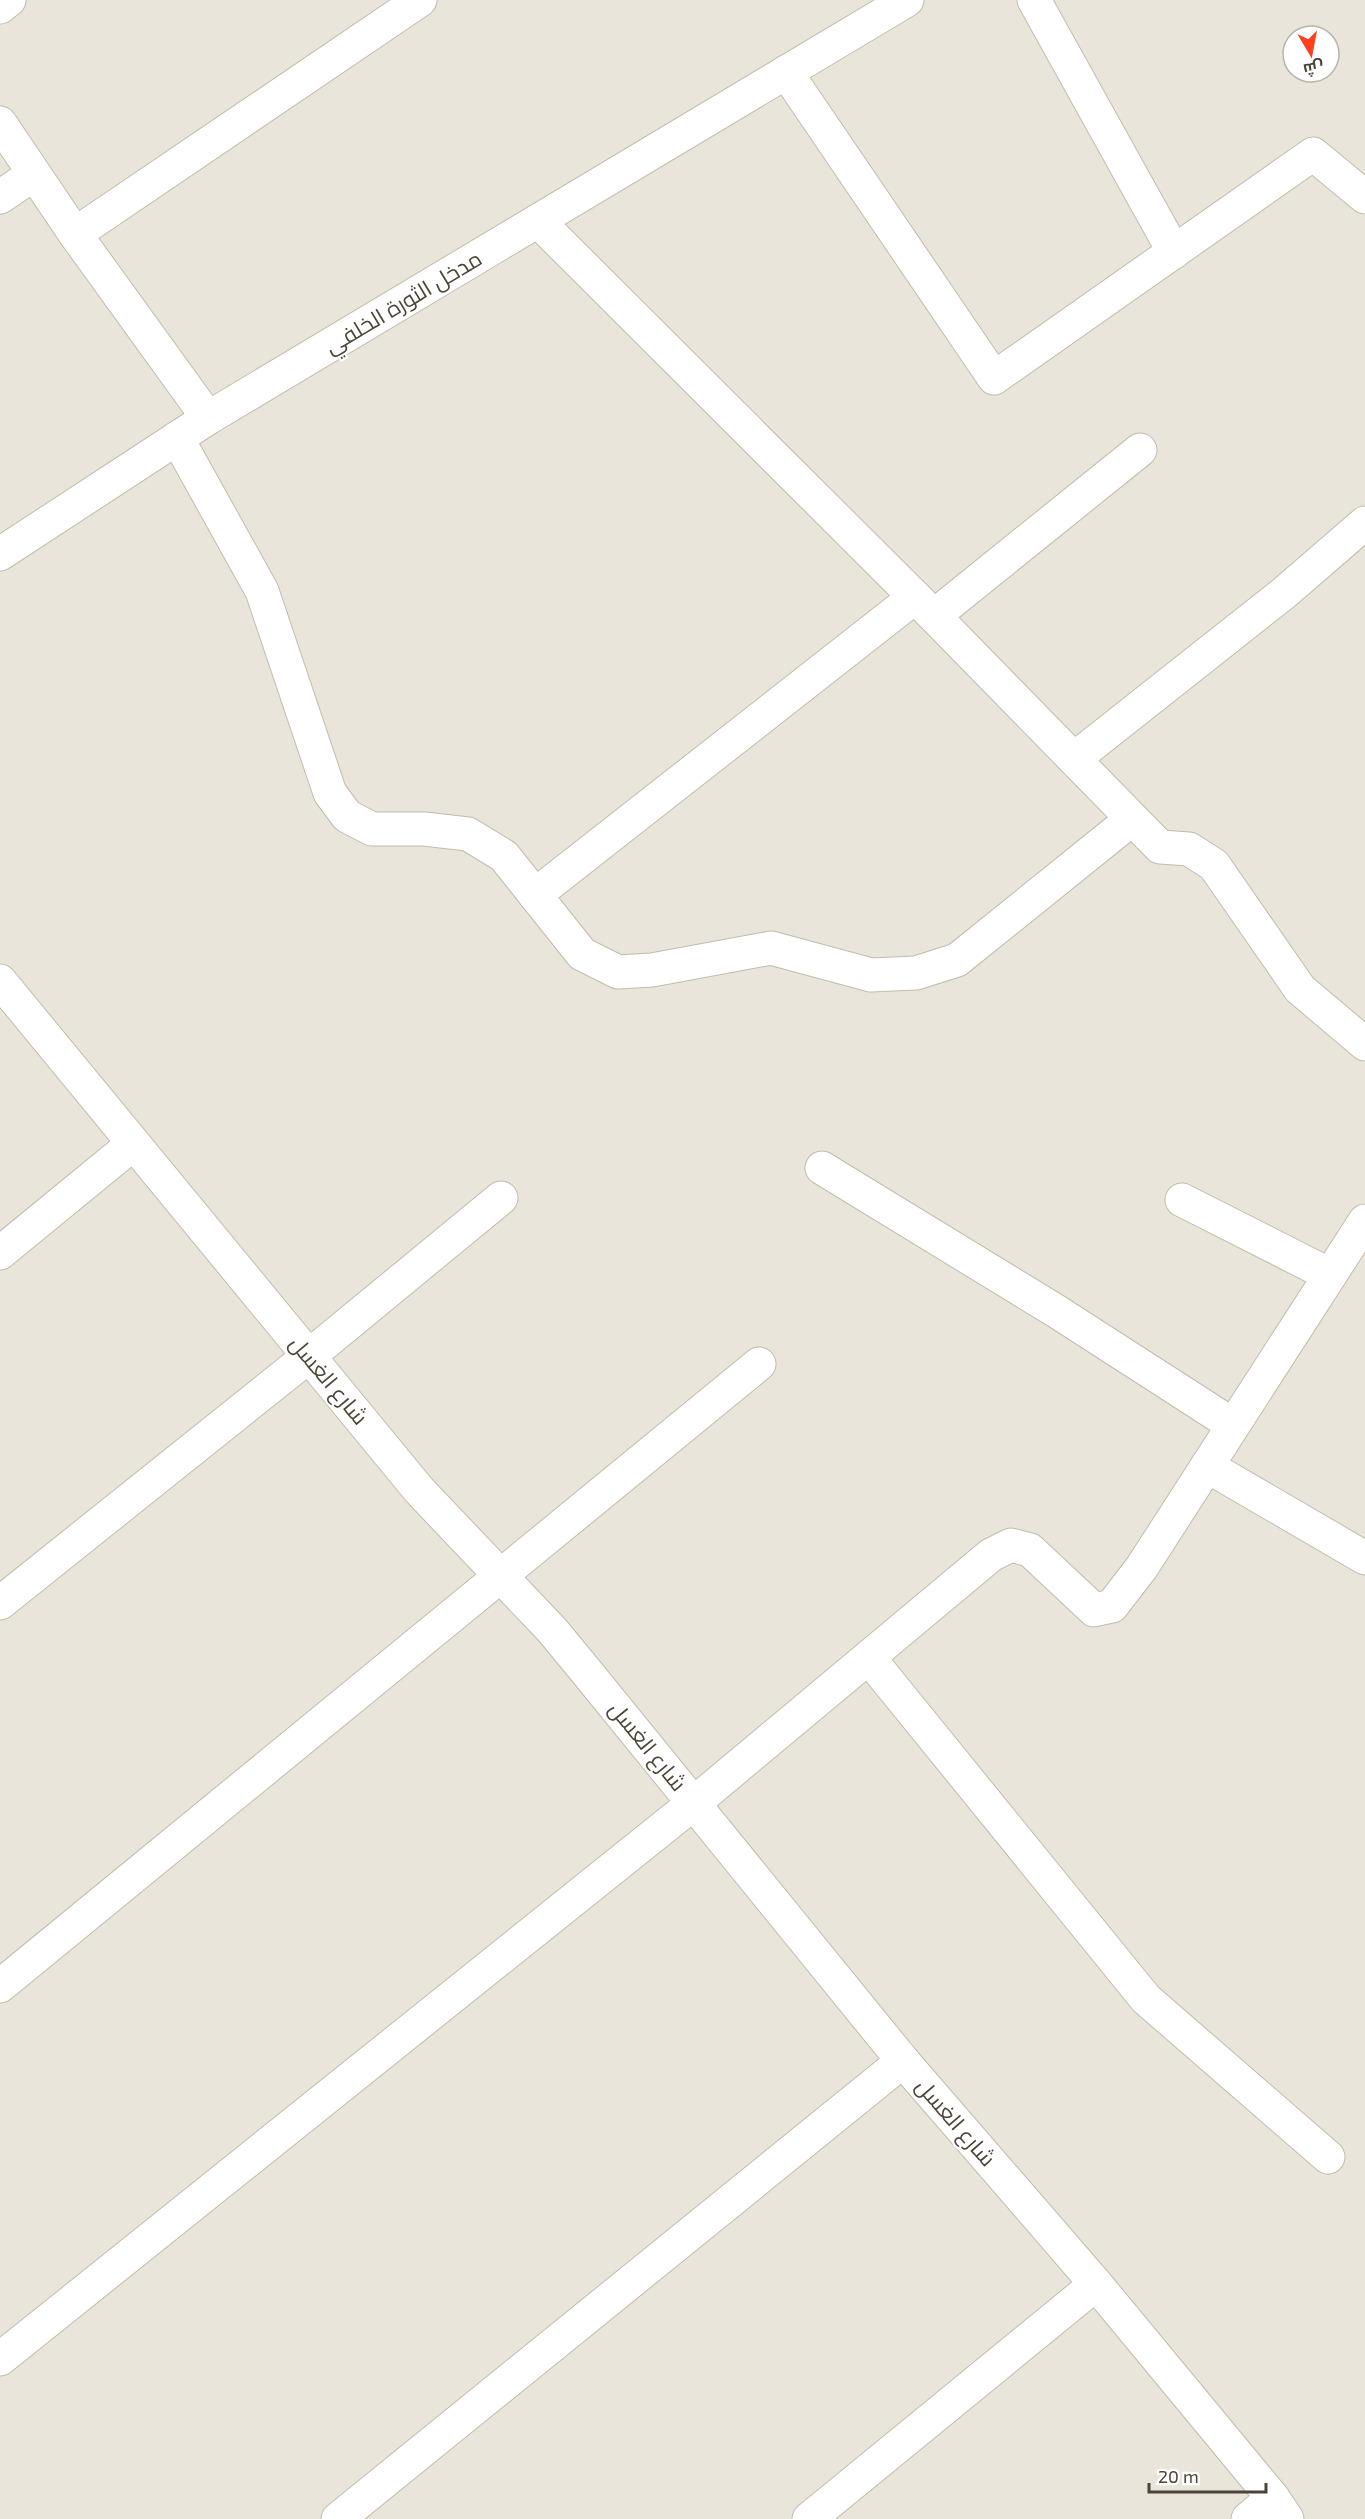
<svg xmlns="http://www.w3.org/2000/svg" width="1365" height="2519" font-family="'Exo 2',Cairo,sans-serif">
<rect width="100%" height="100%" fill="#f6f3ec"/>
<path fill="#eae5da" fill-rule="evenodd" d="M0 0H1365V2519H0ZM1293 36H1329V72H1293Z"/>
<g fill="none" stroke-linecap="round" stroke-linejoin="round">
<defs>
<g id="minor">
<path d="M1034 0 1174 252"/>
<path d="M0 7 9 0"/>
<path d="M786 72 994 378 1313 154 1365 197"/>
<path d="M0 123 75 234 208 418"/>
<path d="M0 197 34 174"/>
<path d="M538 221 934 616 1160 847 1189 849 1214 865 1300 989 1365 1044"/>
<path d="M75 234 420 0"/>
<path d="M177 438 262 591 330 793 347 816 372 829H424L468 834 504 856 582 954 618 972 652 970 771 948 871 975 916 973 957 960 1132 819"/>
<path d="M0 554 208 418 907 0"/>
<path d="M934 616 1140 450"/>
<path d="M1074 759 1284 593 1365 523"/>
<path d="M535 895 915 597"/>
<path d="M0 981 419 1490 552 1630 585 1670 903 2061 1096 2284 1273 2498 1287 2519"/>
<path d="M822 1168 1056 1311 1233 1425"/>
<path d="M1182 1200 1330 1275"/>
<path d="M0 1253 133 1144"/>
<path d="M1207 1466 1365 1558"/>
<path d="M0 1603 309 1356 501 1198"/>
<path d="M869 1658 1146 1999 1328 2157"/>
<path d="M0 1986 759 1364"/>
<path d="M0 2359 694 1803 991 1555 1011 1545 1030 1550 1094 1610 1112 1606 1142 1567 1365 1221"/>
<path d="M338 2519 903 2061"/>
<path d="M809 2519 1096 2284"/>
<path d="M1248 2519 1273 2498"/>
</g>
</defs>
<use href="#minor" stroke="#c2bbae" stroke-width="35"/>
<use href="#minor" stroke="#fff" stroke-width="33"/>
</g>
<g text-anchor="middle" stroke-width="4.5" stroke-linejoin="round" paint-order="stroke">
<g font-size="22" fill="#4b4439" stroke="#fff">
<text transform="translate(403 302) rotate(-31)" y="8">مدخل الثورة الخلفي</text>
<text transform="translate(329 1380) rotate(50)" y="8">شارع الغسل</text>
<text transform="translate(648 1746) rotate(51)" y="8">شارع الغسل</text>
<text transform="translate(956 2122) rotate(49)" y="8">شارع الغسل</text>
</g>
</g>
<g transform="translate(1311 54) rotate(170)"><circle r="28" fill="#ffffff" stroke="#b7b4b0" stroke-width="1.5"/>
<path d="M0-4.5L10 22L0 15L-10 22Z" fill="#fc3f1d"/>
<text y="-9" font-size="16" font-weight="bold" text-anchor="middle" fill="#4b4439">ش</text>
</g>
<path d="M1149 2483v9h117v-9" fill="none" stroke="#4b4439" stroke-width="3"/>
<text x="1158" y="2483" font-size="18" fill="#4b4439" stroke="#ffffff" stroke-width="4.5" paint-order="stroke">20 m</text>
</svg>
